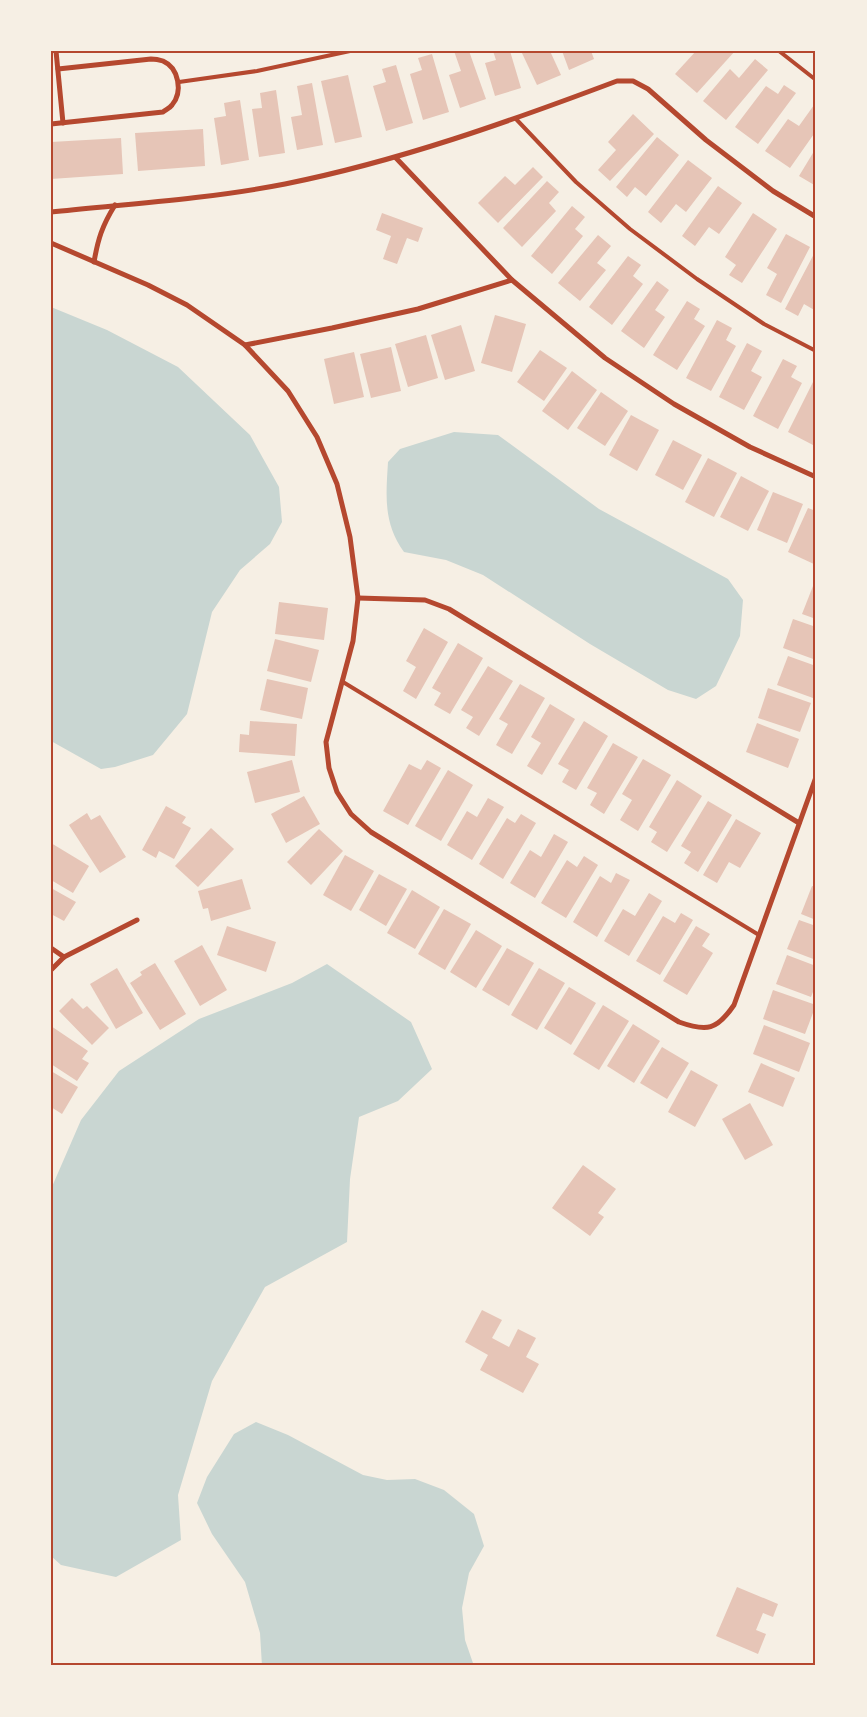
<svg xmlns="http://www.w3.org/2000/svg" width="867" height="1717" font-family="'Roboto Condensed',sans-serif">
<rect width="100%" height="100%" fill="#f6efe4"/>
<g fill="#c9d6d2">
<path d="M51 307 107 330 178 367 250 435 279 487 282 522 270 544 240 570 212 612 187 714 153 755 115 767 101 769 51 741Z"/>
<path d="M454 432 498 435 599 509 728 579 743 600 740 636 716 686 696 699 668 690 590 644 483 575 446 560 404 552C383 523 386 496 388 462L400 449Z"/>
<path d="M327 964 411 1022 432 1069 398 1101 359 1117 350 1179 347 1242 265 1287 212 1381 178 1495 181 1540 116 1577 61 1565 51 1556V1189L81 1120 119 1071 199 1019 292 983Z"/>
<path d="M256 1422 288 1435 363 1475 387 1480 415 1479 444 1490 474 1514 484 1546 469 1573 462 1608 465 1640 474 1666H262L260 1633 245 1582 212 1534 197 1503 207 1477 234 1434Z"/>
</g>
<g fill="#e6c5b7">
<path d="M454 51H469L486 99 460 108 449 75 461 71Z"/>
<path d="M493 51H510L521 88 495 96 485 63 496 60Z"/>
<path d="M521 51H550L561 75 537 85Z"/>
<path d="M562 51H591L594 59 569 70Z"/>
<path d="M696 51H735L697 93 675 74Z"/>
<path d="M432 54 449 112 423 120 410 74 422 70 418 58Z"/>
<path d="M755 59 768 70 726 120 703 101 730 69 739 78Z"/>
<path d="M396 65 413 123 386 131 373 86 386 82 382 69Z"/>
<path d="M348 75 362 137 335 143 321 81Z"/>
<path d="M312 83 323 145 297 150 291 117 302 115 297 86Z"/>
<path d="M784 85 796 93 758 144 735 127 766 86 778 94Z"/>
<path d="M276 90 285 153 259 157 252 109 262 108 260 93Z"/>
<path d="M240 100 249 160 221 165 214 118 226 116 224 103Z"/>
<path d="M814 105 816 106V131L790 168 765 151 788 119 799 126Z"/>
<path d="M633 114 654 134 610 181 598 170 616 150 608 142Z"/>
<path d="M203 129 205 166 138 171 135 133Z"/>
<path d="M657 137 679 155 646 196 635 187 627 197 616 187Z"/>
<path d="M121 138 123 174 51 179V142Z"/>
<path d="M816 148V186L799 176Z"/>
<path d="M688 160 712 178 686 212 676 204 661 223 648 212Z"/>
<path d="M533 167 543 177 498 223 478 203 505 176 515 185Z"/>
<path d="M547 181 559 192 549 203 556 211 522 247 503 228Z"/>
<path d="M718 186 742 203 719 234 709 227 695 246 682 236Z"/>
<path d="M572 206 585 217 575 229 583 236 552 274 531 256Z"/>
<path d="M382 213 423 228 418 242 407 238 397 264 383 259 391 236 376 230Z"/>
<path d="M753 213 777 229 742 283 729 275 736 265 725 257Z"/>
<path d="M786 234 810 247 781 303 766 295 777 274 767 268Z"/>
<path d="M598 235 611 246 597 263 606 270 580 301 558 283Z"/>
<path d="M816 250V311L804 304 798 316 785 309Z"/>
<path d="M628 256 641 265 633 276 643 284 612 325 589 307Z"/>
<path d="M657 281 669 290 655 310 665 317 644 348 621 331Z"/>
<path d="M687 301 700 309 694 319 705 326 677 370 653 355Z"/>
<path d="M495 315 526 324 512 372 481 363Z"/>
<path d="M717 320 732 328 726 340 736 346 711 391 686 378Z"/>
<path d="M461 325 475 371 445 380 431 335Z"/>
<path d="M426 335 438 378 408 387 395 344Z"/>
<path d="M747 343 762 351 751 371 762 377 744 410 719 397Z"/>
<path d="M391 347 401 391 371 398 360 354Z"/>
<path d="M540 350 567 368 544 401 517 382Z"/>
<path d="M354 352 364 397 334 404 324 359Z"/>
<path d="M783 359 797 366 791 377 802 383 778 429 753 416Z"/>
<path d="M572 371 597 390 568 430 542 411Z"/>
<path d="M816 376V439L813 445 788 432Z"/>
<path d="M601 392 628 411 605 446 577 428Z"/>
<path d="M631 415 659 430 637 471 609 455Z"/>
<path d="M673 440 702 455 683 490 655 475Z"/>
<path d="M708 458 737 473 714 517 685 502Z"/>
<path d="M741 476 769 491 748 531 720 517Z"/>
<path d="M773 492 803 504 787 543 757 530Z"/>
<path d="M808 508 816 511V565L788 552Z"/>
<path d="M813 586 816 587V619L802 614Z"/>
<path d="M279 602 328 608 324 640 275 634Z"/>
<path d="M793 619 816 627V660L783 648Z"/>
<path d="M424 628 448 642 416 699 403 691 416 667 406 661Z"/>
<path d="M275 639 319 650 311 682 267 671Z"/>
<path d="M458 643 483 658 450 714 434 705 441 693 432 688Z"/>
<path d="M788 656 816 666V691L813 698 777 685Z"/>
<path d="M488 666 513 681 479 736 466 728 473 717 461 710Z"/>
<path d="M267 679 308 688 302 719 260 710Z"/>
<path d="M520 684 545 698 512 754 496 745 508 724 499 719Z"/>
<path d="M768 688 811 703 800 732 758 718Z"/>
<path d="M550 704 575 719 542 775 527 766 541 743 531 737Z"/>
<path d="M250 721 297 724 295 756 239 752 240 734 249 735Z"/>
<path d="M584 721 608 736 576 790 562 782 569 770 558 764Z"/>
<path d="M757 723 799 739 788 768 746 752Z"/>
<path d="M613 743 638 757 604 814 590 805 597 793 587 788Z"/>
<path d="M643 759 671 775 638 831 620 820 632 800 622 794Z"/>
<path d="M292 760 300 792 255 803 247 772Z"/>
<path d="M427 760 441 768 408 825 383 811 409 764 421 770Z"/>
<path d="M448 770 473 785 441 841 415 826Z"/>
<path d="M677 780 702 796 667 852 651 842 657 832 649 827Z"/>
<path d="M304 796 320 824 286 843 271 814Z"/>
<path d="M488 798 504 807 472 860 447 845 467 811 477 817Z"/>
<path d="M708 801 732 815 698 872 684 863 691 852 681 846Z"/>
<path d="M166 806 186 817 182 823 191 828 174 859 159 851 156 858 142 850Z"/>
<path d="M87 813 91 820 100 815 126 857 100 873 69 825Z"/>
<path d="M521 814 536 823 503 879 479 864 507 818 515 823Z"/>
<path d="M736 819 761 833 740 868 729 862 717 883 703 875Z"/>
<path d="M211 828 234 849 198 887 175 866Z"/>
<path d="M319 829 343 851 311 885 287 862Z"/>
<path d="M554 834 568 842 535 898 510 883 530 850 541 857Z"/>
<path d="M51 843 89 866 73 893 51 880Z"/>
<path d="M345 855 374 871 351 911 323 895Z"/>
<path d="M584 856 598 865 566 918 541 903 567 860 577 867Z"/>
<path d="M616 873 630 880 597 937 573 922 600 876 611 883Z"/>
<path d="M379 874 407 889 386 926 359 910Z"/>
<path d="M242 879 251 909 211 921 208 908 203 909 198 891Z"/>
<path d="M812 886 816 887V920L801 914Z"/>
<path d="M51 888 76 902 64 921 51 914Z"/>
<path d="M412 890 440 907 415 949 387 933Z"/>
<path d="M649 893 662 901 629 956 604 941 623 909 635 916Z"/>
<path d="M444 909 471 924 445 970 418 954Z"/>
<path d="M681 913 693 920 660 975 636 961 663 916 675 923Z"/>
<path d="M799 920 816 926V960L787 949Z"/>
<path d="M227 926 276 942 266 972 217 955Z"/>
<path d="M696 926 710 934 702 946 713 953 687 995 663 981Z"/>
<path d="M476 930 502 946 476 988 450 972Z"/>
<path d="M202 945 227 990 200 1006 174 961Z"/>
<path d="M507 948 534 963 509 1006 482 990Z"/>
<path d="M787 955 816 966V984L811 997 776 984Z"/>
<path d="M155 963 186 1014 160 1030 130 983 142 975 140 972Z"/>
<path d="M117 968 143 1013 116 1029 90 984Z"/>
<path d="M539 968 565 983 537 1030 511 1015Z"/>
<path d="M569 987 596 1003 571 1045 544 1028Z"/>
<path d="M773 990 816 1005 805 1034 763 1019Z"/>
<path d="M72 998 83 1009 87 1006 109 1028 92 1045 59 1011Z"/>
<path d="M603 1005 629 1021 599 1070 573 1054Z"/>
<path d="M633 1024 660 1041 634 1083 607 1066Z"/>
<path d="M764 1025 810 1043 799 1072 753 1054Z"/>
<path d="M51 1026 88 1051 82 1059 89 1063 77 1081 51 1064Z"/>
<path d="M662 1047 689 1063 667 1099 640 1083Z"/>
<path d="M761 1063 795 1078 783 1107 748 1092Z"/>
<path d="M691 1070 718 1085 695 1127 668 1112Z"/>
<path d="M51 1071 78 1087 62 1114 51 1107Z"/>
<path d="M750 1103 773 1145 745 1160 722 1119Z"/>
<path d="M583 1165 616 1189 598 1213 604 1217 590 1236 552 1208Z"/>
<path d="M482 1310 502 1320 492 1338 509 1347 518 1329 536 1338 526 1357 539 1364 523 1393 480 1370 488 1355 465 1342Z"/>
<path d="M737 1587 778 1604 773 1617 763 1613 756 1630 766 1634 758 1654 716 1636Z"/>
</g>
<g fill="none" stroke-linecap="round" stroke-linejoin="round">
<g stroke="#b5482f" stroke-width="4">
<path d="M779 51 816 80"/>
<path d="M179 82 257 71 350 51"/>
<path d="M516 119 576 182 630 229 697 279 764 324 816 351"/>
<path d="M343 682 759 935"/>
</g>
<g stroke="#b5482f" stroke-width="5">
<path d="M56 51 63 123"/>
<path d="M51 124 163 112C165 110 170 108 172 105 183 92 179 68 163 61 160 60 155 59 151 59L58 69"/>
<path d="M396 158 512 280 605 358 674 404 750 447 816 477"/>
<path d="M51 212C129 204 208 199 285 184 399 161 508 122 617 81H633L648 89 706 140 773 191 816 217"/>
<path d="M51 243 148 285 187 305 245 345 288 391 317 437 337 484 350 537 358 598 353 641 326 742 329 768 337 792 351 814 371 832 679 1022C707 1032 717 1030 734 1005L816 777"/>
<path d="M94 262C98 239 102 226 115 205"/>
<path d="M245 345 332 328 418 309 512 280"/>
<path d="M358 598 425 600 449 609 799 823"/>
<path d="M51 948 64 957"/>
<path d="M51 970 64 957 137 920"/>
</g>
</g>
<rect width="867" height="1717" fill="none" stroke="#f6efe4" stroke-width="105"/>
<rect x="52" y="52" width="762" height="1612" fill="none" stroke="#b5482f" stroke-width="2"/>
</svg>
